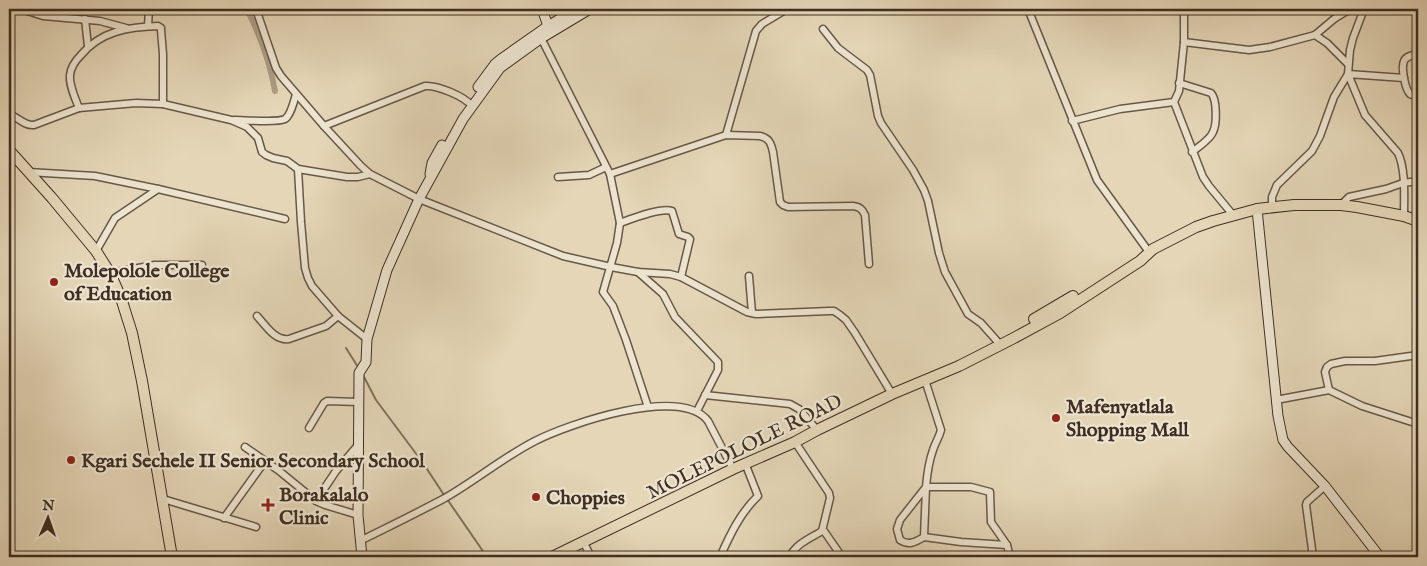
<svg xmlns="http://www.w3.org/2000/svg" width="1427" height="566" font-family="'IM FELL English',serif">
<rect width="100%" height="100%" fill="#e4d6b7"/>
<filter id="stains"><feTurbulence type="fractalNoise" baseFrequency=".004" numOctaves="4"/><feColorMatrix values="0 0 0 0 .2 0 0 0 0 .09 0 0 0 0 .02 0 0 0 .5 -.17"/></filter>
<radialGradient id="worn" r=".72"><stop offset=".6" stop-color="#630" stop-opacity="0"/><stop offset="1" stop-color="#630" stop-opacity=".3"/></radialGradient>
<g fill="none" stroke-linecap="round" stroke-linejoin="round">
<g stroke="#80715e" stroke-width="2">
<path d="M346 348 358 367"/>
<path d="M363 375 376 400 423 463 444 495"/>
<path d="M447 499 487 557"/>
</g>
<path stroke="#ac9d85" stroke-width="6" d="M247 9C260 35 270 62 275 91"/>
<defs>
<g id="street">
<path d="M21 9 43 16 100 21 126 28"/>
<path d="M256 9 276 68 281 76 324 126 361 166 370 174 419 199 563 256 611 267 638 272 670 274 681 277 747 312 756 314 829 311H834L840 315 846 320 855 333 892 394"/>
<path d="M1028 9 1097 180 1149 252"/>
<path d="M1184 9V42L1179 91 1174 102 1203 177 1209 186 1233 215"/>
<path d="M1268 9 1272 10 1285 9"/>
<path d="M85 19 88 46"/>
<path d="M148 26 149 9"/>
<path d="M823 29 838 48 867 70 870 75 878 116 881 123 913 170 924 190 928 201 939 253 945 272 968 314 981 323 997 341"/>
<path d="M1315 35 1327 43 1348 64"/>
<path d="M540 36 610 174 620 223 617 243 603 292 613 306 626 340 648 407"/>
<path d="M1184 42 1249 50 1270 47 1315 35 1334 19 1350 9"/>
<path d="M1418 54C1413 55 1406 56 1404 61 1401 68 1405 89 1410 94 1412 95 1416 96 1418 97"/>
<path d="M1179 83 1211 93C1217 99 1217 124 1213 132 1210 140 1199 146 1192 152"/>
<path d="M79 108C75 98 69 85 70 75 71 67 76 60 81 55 101 31 128 27 158 26L161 28V30L163 54V104"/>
<path d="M9 114C18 117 24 126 34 125L79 108 136 103 163 104 231 120 247 127 258 138 262 152 266 155 273 158 287 161 298 169 347 177H358L370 174"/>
<path d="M234 120C244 120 278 123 285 119 291 115 294 101 296 94"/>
<path d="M1072 121 1120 109 1174 102"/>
<path d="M324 126 425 86C437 85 464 96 472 106"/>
<path d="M726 135 756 31 762 24 787 9"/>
<path d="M298 169 301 222 305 268 308 278 312 286 338 316 367 339"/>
<path d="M28 172 95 176 158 189 285 219"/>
<path d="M610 174 726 135 760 136C769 138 771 143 773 152L780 202 783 205 788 207 853 206C860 207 862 209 865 215L869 264"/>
<path d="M558 177 589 175 606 167"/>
<path d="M1341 205 1349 197 1386 189 1403 183 1418 181"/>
<path d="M1272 207V197L1277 185 1312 151 1320 136 1334 97 1348 74 1350 50 1353 38 1364 9"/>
<path d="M1404 216C1404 197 1406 170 1398 153L1365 115 1348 74 1404 78"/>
<path d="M620 223C631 219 661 207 672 211L679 234 688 237 690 239 681 277"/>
<path d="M96 251 115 218 158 189"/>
<path d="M638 272 663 294 675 317 718 362V370L697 411"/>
<path d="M110 273 155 265H202"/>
<path d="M749 276 752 313"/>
<path d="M257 316C266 326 275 341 289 339L326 326 338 316"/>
<path d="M925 380 941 430C939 438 935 443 933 450 929 461 927 475 926 487L924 537C915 542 909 546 900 540L897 529 900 520 926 487H971L990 492 991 522 1007 545 1010 557"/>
<path d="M1329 390 1325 372 1327 367 1331 364 1345 361H1375L1418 355"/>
<path d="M705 395 790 404 799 409 817 430"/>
<path d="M1276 400 1329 390 1362 406 1418 424"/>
<path d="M309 428 324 403 327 401 359 402"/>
<path d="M795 442 829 493 830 498 822 531H824L842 557"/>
<path d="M245 447 278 470 316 501 325 505 358 515"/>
<path d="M163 499 256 527"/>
<path d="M316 501 336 471 359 444"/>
<path d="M224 518 265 461"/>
<path d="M924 537 961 542 1007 545"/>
<path d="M360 541C388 527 417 513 445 498 476 480 504 457 535 441 568 424 681 385 708 421L733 469"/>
<path d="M584 543 591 557"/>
<path d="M720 557C730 535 740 513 758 496L745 463"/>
<path d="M790 557C795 544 811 538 822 531"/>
<path d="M1313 557 1306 505 1307 502 1325 486"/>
</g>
<g id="secondary">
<path d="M542 9 548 26"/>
<path d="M478 87 495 64 501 59 548 26 576 9"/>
<path d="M430 174 432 163 442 145"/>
<path d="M1257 209 1278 416 1283 440 1288 447 1325 486 1380 557"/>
<path d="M362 557 358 515 359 373 366 362 367 339 387 270 419 199 463 119 500 68 540 39 590 9"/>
</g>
<g id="primary">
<path d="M9 150 52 198 96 251 110 273 121 298 132 333 142 381 172 557"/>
<path d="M1034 319 1073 296"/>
<path d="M552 557 733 469 795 442 817 430 892 394 959 366 1012 339 1060 313 1140 261 1153 249 1196 227 1213 221 1257 209 1294 205H1341L1357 207 1404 216 1418 221"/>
</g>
</defs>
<use href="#street" stroke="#685848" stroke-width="9"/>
<use href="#secondary" stroke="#3f2e23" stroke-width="11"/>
<use href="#primary" stroke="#3f2e23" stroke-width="12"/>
<use href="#street" stroke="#ede4d0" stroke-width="6"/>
<use href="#secondary" stroke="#ede4d0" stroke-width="9"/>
<use href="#primary" stroke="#e4d6b7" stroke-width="10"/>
</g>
<g fill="#8f2418" stroke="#ede4d0" stroke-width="2">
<circle cx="54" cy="282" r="5"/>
<circle cx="1056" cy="418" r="5"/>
<circle cx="71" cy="460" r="5"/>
<circle cx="536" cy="497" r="5"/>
<path d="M265.5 497.5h5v5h5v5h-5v5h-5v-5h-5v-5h5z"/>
</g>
<g text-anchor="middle" stroke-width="4.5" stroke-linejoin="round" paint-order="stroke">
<g font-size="20" font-weight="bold" fill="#3f2e23" stroke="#ede4d0" text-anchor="start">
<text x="64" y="277">Molepolole College<tspan x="64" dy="23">of Education</tspan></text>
<text x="1066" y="413">Mafenyatlala<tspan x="1066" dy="23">Shopping Mall</tspan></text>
<text x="81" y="467">Kgari Sechele II Senior Secondary School</text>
<text x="279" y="501">Borakalalo<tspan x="279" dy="23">Clinic</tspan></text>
<text x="546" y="504">Choppies</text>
</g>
<g font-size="20" fill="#3f2e23" stroke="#ede4d0">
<text transform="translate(744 446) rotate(-26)" y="7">MOLEPOLOLE ROAD</text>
</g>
</g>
<rect width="1427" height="566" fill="none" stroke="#e4d6b7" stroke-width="30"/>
<rect x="10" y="10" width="1407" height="546" fill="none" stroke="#3f2e23" stroke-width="2.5"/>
<rect x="15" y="15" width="1397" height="536" fill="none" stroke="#3f2e23"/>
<g transform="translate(48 518) rotate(2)" stroke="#ede4d0" stroke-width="4" paint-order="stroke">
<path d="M0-4L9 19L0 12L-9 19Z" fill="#3f2e23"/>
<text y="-8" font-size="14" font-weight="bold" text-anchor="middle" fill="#3f2e23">N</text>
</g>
<rect width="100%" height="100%" filter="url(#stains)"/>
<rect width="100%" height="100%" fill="url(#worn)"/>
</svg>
